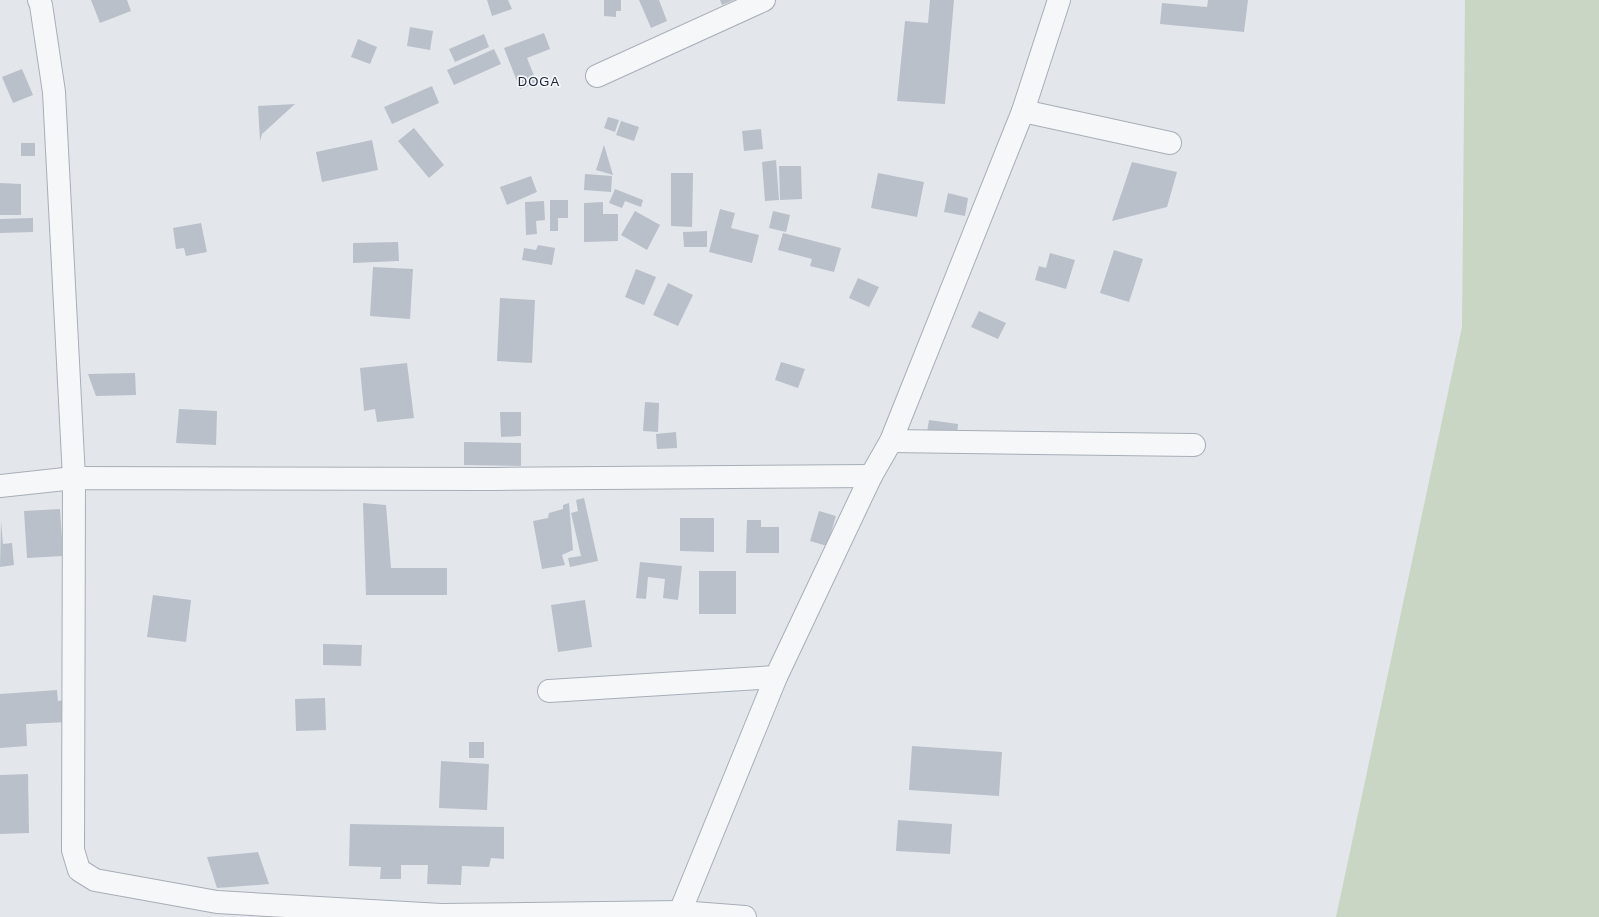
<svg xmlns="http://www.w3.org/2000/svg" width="1599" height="917" font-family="Helvetica,sans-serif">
<rect width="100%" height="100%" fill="#e3e7ec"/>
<path fill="#c9d6c3" d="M1465 0H1599V917H1336L1462 327Z"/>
<g fill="#b9c0ca">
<path d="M91 0H127L131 11 100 23Z"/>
<path d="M487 0H508L512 9 492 16Z"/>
<path d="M604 0H621V11H616V17L604 16Z"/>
<path d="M639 0H659L667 21 651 28Z"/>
<path d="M720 0H734L722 5Z"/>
<path d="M930 0H954L945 104 897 101 905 21 928 23Z"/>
<path d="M1208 0H1248L1244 32 1160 24 1162 3 1207 7Z"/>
<path d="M410 27 433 31 430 50 407 46Z"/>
<path d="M544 33 550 49 527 58 537 83 520 89 504 48Z"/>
<path d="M484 34 489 47 455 62 449 49Z"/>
<path d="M358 39 377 47 370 64 351 57Z"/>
<path d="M494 49 501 64 454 85 447 70Z"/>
<path d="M22 69 33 95 13 103 2 77Z"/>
<path d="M432 86 439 103 392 124 384 107Z"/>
<path d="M295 104 262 134 260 141 258 106Z"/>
<path d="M608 117 619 120 615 132 604 128Z"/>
<path d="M621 121 639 127 634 141 616 135Z"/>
<path d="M414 128 444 165 429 178 398 141Z"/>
<path d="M761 129 763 149 744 151 742 131Z"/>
<path d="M372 140 378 170 322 182 316 152Z"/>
<rect x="21" y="143" width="14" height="13"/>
<path d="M604 145 613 175 596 170Z"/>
<path d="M776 160 779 200 765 201 762 162Z"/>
<path d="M1132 162 1177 172 1167 207 1112 221Z"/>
<path d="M779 166H801L802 199 780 200Z"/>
<path d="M671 173H693L692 227 671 226Z"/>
<path d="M878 173 924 182 917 217 871 208Z"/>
<path d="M585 174 612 176 611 192 584 190Z"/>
<path d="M531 176 537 192 507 205 500 187Z"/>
<path d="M0 183 21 184V215H0Z"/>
<path d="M615 189 643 200 641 207 625 201 622 208 609 203Z"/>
<path d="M948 193 968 198 965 216 944 212Z"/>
<path d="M550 200H568V218H558V231H550Z"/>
<path d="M544 201 545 220 536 221 537 234 526 235 525 202Z"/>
<path d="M603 202V214H618V241L584 242V203Z"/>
<path d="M720 209 735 213 731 228 759 235 752 263 709 252Z"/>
<path d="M635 211 660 225 647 250 621 235Z"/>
<path d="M773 211 790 215 786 232 769 228Z"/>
<path d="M33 218V232L0 233V219Z"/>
<path d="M201 223 207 252 186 256 184 248 176 249 173 228Z"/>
<path d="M707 231V247H684L683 232Z"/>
<path d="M783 233 841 248 834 272 810 266 812 259 778 250Z"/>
<path d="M398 242 399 261 353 263V243Z"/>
<path d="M538 245 555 248 552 265 522 260 524 248 536 250Z"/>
<path d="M1114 250 1143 259 1129 302 1100 293Z"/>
<path d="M1050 253 1075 260 1066 289 1035 280 1039 266 1046 268Z"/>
<path d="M373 267 413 269 410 319 370 316Z"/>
<path d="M636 269 656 277 644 305 625 297Z"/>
<path d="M858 278 879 287 869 307 849 298Z"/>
<path d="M668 283 693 295 678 326 653 315Z"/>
<path d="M500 298 535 300 532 363 497 361Z"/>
<path d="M979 311 1006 323 998 339 971 327Z"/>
<path d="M781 362 805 369 798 388 775 380Z"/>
<path d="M407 363 414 418 377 422 375 409 364 411 360 368Z"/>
<path d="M135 373 136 395 96 396 88 374Z"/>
<path d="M645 402 659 403 658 432 643 431Z"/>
<path d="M179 409 217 411 216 445 176 443Z"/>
<path d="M500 412H521V436L501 437Z"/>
<path d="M929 420 958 424 957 436 927 432Z"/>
<path d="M676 432 677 448 657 449 656 434Z"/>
<path d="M464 442 521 443V466L464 465Z"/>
<path d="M584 498 598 561 570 567 568 558 581 556 571 513 578 511 576 500Z"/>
<path d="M363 503 386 505 391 568H447V595H366Z"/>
<path d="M569 503 573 550 562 555 565 565 542 569 533 521 548 518 549 513 563 509V505Z"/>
<path d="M60 509 63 556 27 558 24 511Z"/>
<path d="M819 511 836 516 827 546 810 541Z"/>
<path d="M680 518H714V552L680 551Z"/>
<path d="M747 520H761V527H779V553H746Z"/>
<path d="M1 521 3 544 12 543 14 565 0 567Z"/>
<path d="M640 562 682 566 678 600 663 598 665 579 648 577 646 599 636 598Z"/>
<rect x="699" y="571" width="37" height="43"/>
<path d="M153 595 191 600 186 642 147 637Z"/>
<path d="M585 600 592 647 558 652 551 605Z"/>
<path d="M323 644 362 645 361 666 323 665Z"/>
<path d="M57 690 58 701 67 700 68 722 26 724 27 746 0 748V694Z"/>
<path d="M325 698 326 730 296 731 295 699Z"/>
<rect x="469" y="742" width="15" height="16"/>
<path d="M912 746 1002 752 999 796 909 790Z"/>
<path d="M441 761 489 764 487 810 439 808Z"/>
<path d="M28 774 29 833 0 834V775Z"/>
<path d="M898 820 952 824 950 854 896 851Z"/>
<path d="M350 824 504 827V859L491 858 489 867 462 866 461 885 427 884 428 865H401V879H380L381 867 349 866Z"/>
<path d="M258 852 269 884 217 888 207 857Z"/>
</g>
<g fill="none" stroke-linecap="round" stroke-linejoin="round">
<defs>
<g id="minor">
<path d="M39 0 41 5 54 92 74 478 73 850 79 870 95 880 217 902 441 915 680 912 745 917"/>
<path d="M597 76 764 0"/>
<path d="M1023 111 1170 143"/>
<path d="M891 441 1194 445"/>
<path d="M0 486 74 478 492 479 871 476"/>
<path d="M549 691 776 677"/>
<path d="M678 917 776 677 871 476 891 441 1023 111 1059 0"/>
</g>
</defs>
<use href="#minor" stroke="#a7aeb7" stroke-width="24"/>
<use href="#minor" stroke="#f6f7f9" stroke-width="22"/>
</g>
<g text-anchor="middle" stroke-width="3.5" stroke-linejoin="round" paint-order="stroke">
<g font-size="13" letter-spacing="1" fill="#1b2636" stroke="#f3f5f9">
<text x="539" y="86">DOGA</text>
</g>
</g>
</svg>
